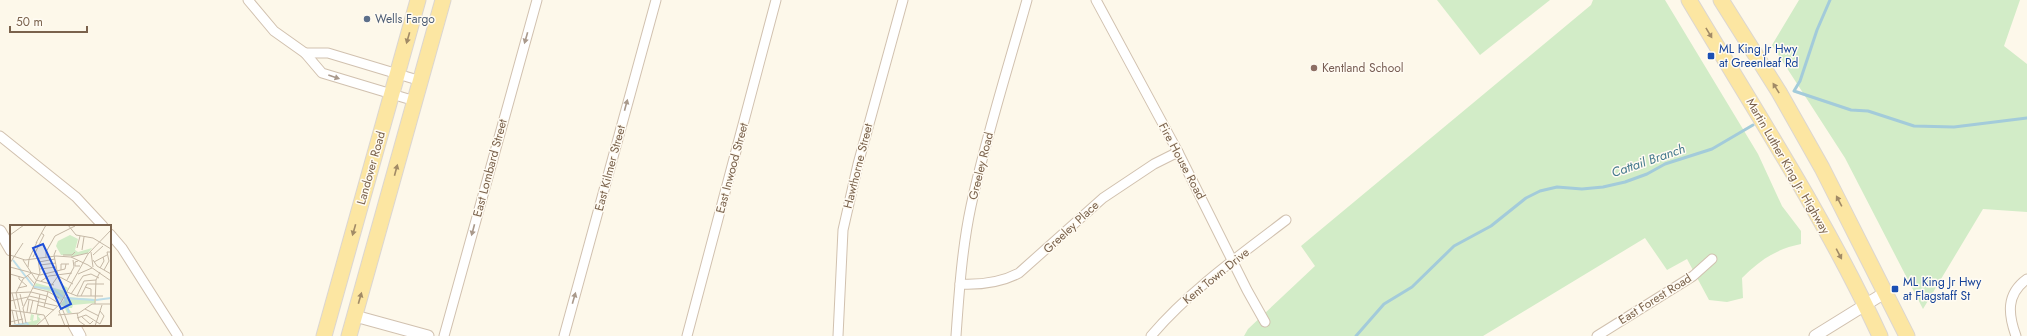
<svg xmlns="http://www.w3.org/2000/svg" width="2027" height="336" font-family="Jost,sans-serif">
<rect width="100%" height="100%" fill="#fdf8ea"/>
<g fill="#d2ecc7">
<path d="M1437 0H1550L1480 55Z"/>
<path d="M1593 0H1665L1758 154 1782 206 1801 231V244C1776 249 1760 260 1742 278L1743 298 1727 302 1709 300 1687 259 1667 270 1645 238 1483 336H1244L1248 329 1315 266 1301 246 1591 5Z"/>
<path d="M1799 0H2020L2004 46 2027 64V212L1983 209 1923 309 1845 158 1772 45Z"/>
</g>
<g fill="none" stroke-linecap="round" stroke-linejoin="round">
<g stroke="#a3cbda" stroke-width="3">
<path d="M1830 0 1817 30 1800 81 1794 91 1851 110 1868 111 1914 126 1954 127 2027 118"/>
<path d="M1356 336 1384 304 1412 287 1454 246 1491 226 1526 198 1540 191 1557 187 1582 189 1603 187 1625 182 1647 174 1665 164 1712 149 1753 125"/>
</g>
<defs>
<g id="minor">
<path d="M248 0 274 31 305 53 322 73 415 101"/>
<path d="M1096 0 1178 152 1247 290 1265 322"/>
<path d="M305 53H328L421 81"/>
<path d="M0 136 76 197 103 226"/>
<path d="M110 234 122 248 178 336"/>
<path d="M960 284C981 285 1000 283 1019 273L1103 198 1154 164 1178 152"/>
<path d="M444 336 537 0"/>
<path d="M564 336 656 0"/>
<path d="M687 336 776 0"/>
<path d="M838 336 843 230 858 164 903 0"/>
<path d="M956 336C959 293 962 248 971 206 986 136 1008 68 1027 0"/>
<path d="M1151 336C1188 292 1240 255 1286 220"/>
<path d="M1597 336 1693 276 1712 259"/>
<path d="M2016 336C2008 314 2006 294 2027 279"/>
</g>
<g id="tertiary">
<path d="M0 231 11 250"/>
<path d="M355 316 428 336"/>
<path d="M74 325 80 336"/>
<path d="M1815 336 1886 292"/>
</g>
<g id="primary">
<path d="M1689 0C1755 111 1826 219 1880 336"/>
<path d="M1721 0 1779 92 1822 168 1907 336"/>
<path d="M324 336 418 0"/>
<path d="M349 336 443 0"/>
</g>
</defs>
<use href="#minor" stroke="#d1c1af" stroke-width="11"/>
<use href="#tertiary" stroke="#d1c1af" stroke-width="13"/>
<use href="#primary" stroke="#dcd6d0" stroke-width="17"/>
<use href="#minor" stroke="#fff" stroke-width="9"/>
<use href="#tertiary" stroke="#fff" stroke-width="11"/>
<use href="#primary" stroke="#fce6a2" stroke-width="15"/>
</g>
<defs><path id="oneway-solid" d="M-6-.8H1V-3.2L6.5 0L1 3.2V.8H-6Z"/></defs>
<g fill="#a18a66">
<use href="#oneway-solid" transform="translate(1709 33) rotate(59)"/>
<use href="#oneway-solid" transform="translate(408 38) rotate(106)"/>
<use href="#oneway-solid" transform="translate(1776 88) rotate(-122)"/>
<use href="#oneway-solid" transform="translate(396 170) rotate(-75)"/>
<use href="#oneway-solid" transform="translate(1839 201) rotate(-118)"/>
<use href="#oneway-solid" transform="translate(354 230) rotate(106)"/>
<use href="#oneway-solid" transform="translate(1839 254) rotate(62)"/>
<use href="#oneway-solid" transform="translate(360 298) rotate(-74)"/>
</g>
<g fill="#a9998b">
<use href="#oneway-solid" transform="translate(526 38) rotate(106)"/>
<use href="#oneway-solid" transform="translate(334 77) rotate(19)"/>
<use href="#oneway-solid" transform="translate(626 105) rotate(-75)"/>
<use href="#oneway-solid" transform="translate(473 230) rotate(105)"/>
<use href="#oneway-solid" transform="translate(574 298) rotate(-74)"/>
</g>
<circle fill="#5c6f8a" stroke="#fffbf2" stroke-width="1.5" cx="367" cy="19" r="4"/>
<g fill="#1a4fb4" stroke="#fffbf2" stroke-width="1.5">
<rect x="1707" y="52" width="8" height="8" rx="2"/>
<rect x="1891" y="285" width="8" height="8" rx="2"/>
</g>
<circle fill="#8d6e63" stroke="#fffbf2" stroke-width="1.5" cx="1314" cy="68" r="4"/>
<g text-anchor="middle" stroke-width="3" stroke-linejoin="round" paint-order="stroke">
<g font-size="12" fill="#4e5e75" stroke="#fffbf2" text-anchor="start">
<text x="375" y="23">Wells Fargo</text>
</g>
<g font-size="12" fill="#164399" stroke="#fffbf2" text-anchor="start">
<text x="1719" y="53">ML King Jr Hwy<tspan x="1719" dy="14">at Greenleaf Rd</tspan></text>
<text x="1903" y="286">ML King Jr Hwy<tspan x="1903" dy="14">at Flagstaff St</tspan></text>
</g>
<g font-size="12" fill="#785e54" stroke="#fffbf2" text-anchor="start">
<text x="1322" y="72">Kentland School</text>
</g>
<g font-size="12" fill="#7a624c" stroke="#fffbf2">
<text transform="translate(1182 161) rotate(62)" y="4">Fire House Road</text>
<text transform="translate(858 166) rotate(-76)" y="4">Hawthorne Street</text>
<text transform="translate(981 166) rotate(-76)" y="4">Greeley Road</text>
<text transform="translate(1788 166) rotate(60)" y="4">Martin Luther King Jr. Highway</text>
<text transform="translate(371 168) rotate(-74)" y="4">Landover Road</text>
<text transform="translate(490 168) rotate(-75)" y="4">East Lombard Street</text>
<text transform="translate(610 168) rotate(-75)" y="4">East Kilmer Street</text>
<text transform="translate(732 168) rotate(-75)" y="4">East Inwood Street</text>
<text transform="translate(1071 227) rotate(-43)" y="4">Greeley Place</text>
<text transform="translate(1216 276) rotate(-39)" y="4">Kent Town Drive</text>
<text transform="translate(1655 299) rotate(-32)" y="4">East Forest Road</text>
</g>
<g font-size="13" font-style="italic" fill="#44798d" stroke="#fffbf2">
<text transform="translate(1648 160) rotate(-19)" y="5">Cattail Branch</text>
</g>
</g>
<g transform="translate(10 225)">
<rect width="101" height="101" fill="#fdf8ea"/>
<path d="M60 10 68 14 65 25 68 27 82 23 78 28 64 31 51 30 46 21 48 16ZM26 58 55 66 52 64 53 60 58 63 51 76 42 67 24 62ZM56 72 85 74V78L63 80 62 83H58L62 88H57L54 81 50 80ZM21 89 24 90 23 96 27 95V89L31 90 28 91 31 95 25 101H3L22 96 20 95Z" fill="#d2ecc7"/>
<path fill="none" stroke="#bddde8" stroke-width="2" d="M3 35 23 61M24 62 43 64 53 72M86 75 101 73M59 88 55 73 84 75M2 101 17 98 19 101"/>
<path fill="none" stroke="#c5b8a6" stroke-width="1" d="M58 0 66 10 83 13 101 24M0 10 14 0M26 18 36 0M67 23 70 11M72 25 74 12M81 27 83 42M0 30 15 35 46 31 61 32 78 40 101 56M53 30H62L65 27M83 30 93 21M23 32 34 10 31 8M61 32 78 28M36 33V27L45 11 65 1M13 35 26 55 44 60M83 35 87 41 101 49M68 36 65 37V41H70M29 37 45 34M84 37 97 30M0 38 13 18M30 40 46 38M0 42 30 50 55 44 56 39M18 42 19 34 27 17M90 43 94 36 93 32M30 44 46 42M51 45V39H59M94 45 99 36 97 27H101M0 49 14 53M68 49 82 43M17 50 25 59M48 51 63 59M57 55 64 42 63 35M31 56 39 51 62 48M41 61 48 51 44 30 46 25M75 62 81 64V71M8 63 17 61 9 54V51M23 63 39 67 49 73M57 67 67 71H93M0 68 21 67 37 71 50 79M2 68 6 84M10 69 13 81M61 69 73 51 81 49 89 53M19 71 36 75M67 71 74 56 86 55M71 71 77 59H94M17 74 47 81M0 76 18 72M85 79 86 55 90 47M27 80 44 85M34 82 38 67M75 84 89 91M0 85 34 90 39 101M2 85 5 99M6 86 9 99M17 87 19 75M20 88 23 75M67 88 69 96 76 101M26 89 30 69M48 90 69 88 82 79H101M72 92 80 99 83 96M67 93 76 90 90 99 94 91 90 86M0 97 13 94M16 98 13 83 30 48 28 34M13 99 6 68 13 54 21 48M26 101 50 79 78 29 101 5M55 101 49 86 52 83 59 101M85 101 92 80"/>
<path fill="#1d4ed8" fill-opacity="0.15" stroke="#1d4ed8" stroke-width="2" d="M33 19 61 79 51 84 23 23Z"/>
<rect width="101" height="101" fill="none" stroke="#7a624c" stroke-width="2"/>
</g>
<path d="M10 26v6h77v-6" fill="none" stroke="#7a624c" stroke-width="2"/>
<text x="16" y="26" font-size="12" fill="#7a624c" stroke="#fffbf2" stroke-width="3" paint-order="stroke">50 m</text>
</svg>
